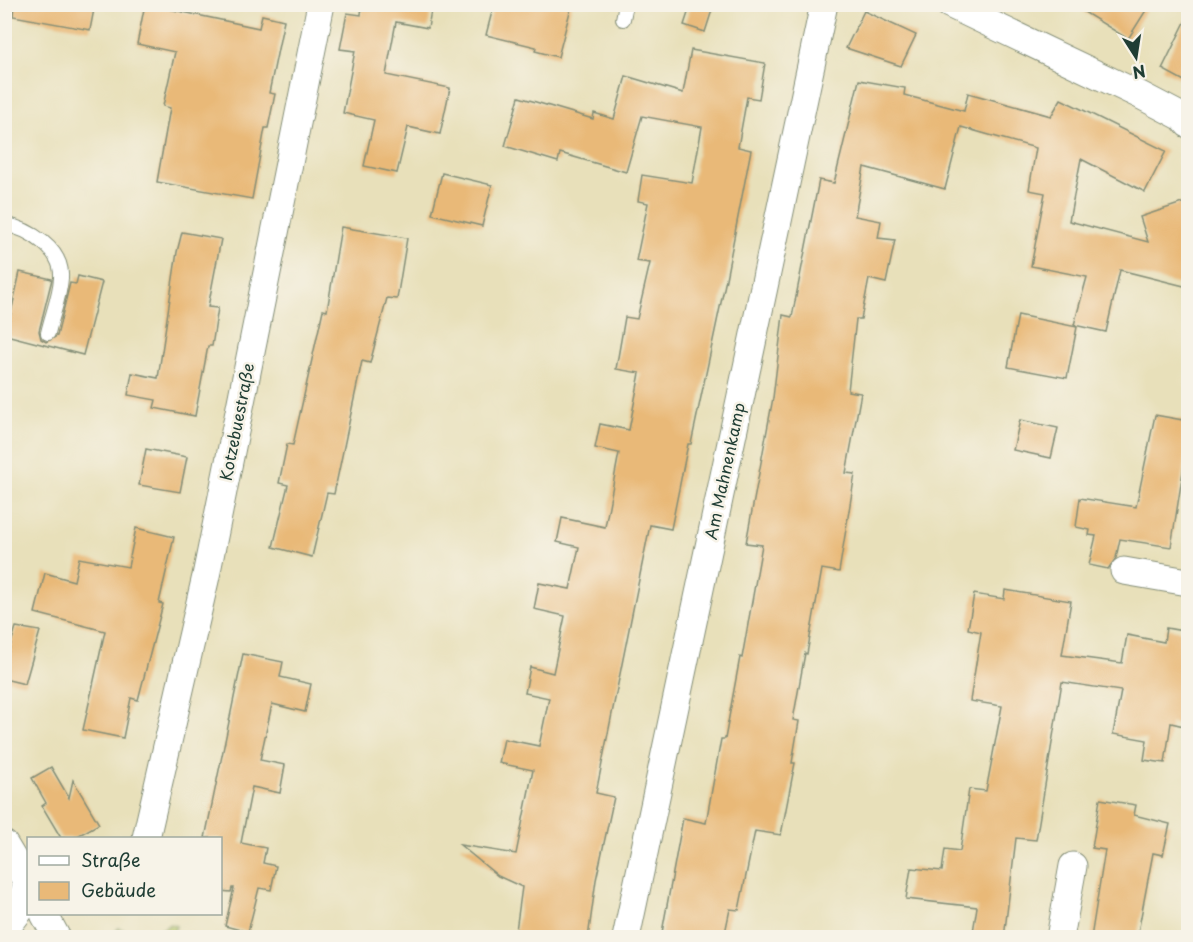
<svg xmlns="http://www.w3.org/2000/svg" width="1193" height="942" font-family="'Playpen Sans',sans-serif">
<rect width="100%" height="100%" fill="#f7f3e8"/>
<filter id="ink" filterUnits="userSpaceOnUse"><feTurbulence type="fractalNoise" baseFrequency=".0167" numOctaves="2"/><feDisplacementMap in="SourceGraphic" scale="12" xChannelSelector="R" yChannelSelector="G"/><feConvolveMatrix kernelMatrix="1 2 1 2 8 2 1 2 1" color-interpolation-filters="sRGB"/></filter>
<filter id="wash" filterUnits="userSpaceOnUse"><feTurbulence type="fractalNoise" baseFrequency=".008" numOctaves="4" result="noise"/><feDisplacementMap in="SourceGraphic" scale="24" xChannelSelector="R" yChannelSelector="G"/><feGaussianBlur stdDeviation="1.35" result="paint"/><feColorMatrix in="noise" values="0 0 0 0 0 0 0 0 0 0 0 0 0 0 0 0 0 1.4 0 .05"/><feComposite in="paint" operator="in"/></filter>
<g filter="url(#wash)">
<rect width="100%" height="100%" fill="#e8e0ba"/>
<path fill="#b5c669" stroke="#6a824e" stroke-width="1.5" d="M170 924 176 926 172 937H114L118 928C137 936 154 937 170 924Z"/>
<g id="blocks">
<g fill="#e9b978">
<path d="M14 4H95L90 30 13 16Z"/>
<path d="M145 4 259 28 262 15 284 20 269 93 275 94 268 128H265L252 199 157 182 170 108 163 106 175 52 137 44Z"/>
<path d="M362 4H432L428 28 396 22 386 75 450 88 440 134 408 127 397 173 364 166 374 120 343 113 355 51 340 49 347 13 361 15Z"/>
<path d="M494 4H572L558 57 535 51 536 47 486 35Z"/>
<path d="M691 4H714L705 32 684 25Z"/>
<path d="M1071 4H1150L1128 39Z"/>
<path d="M864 11 916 35 901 66 846 48Z"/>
<path d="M1188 16V83L1162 69Z"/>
<path d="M691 50 765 63 759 99 747 97 738 147 751 150 726 279 691 444H688L671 529 650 525 596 793 614 797 596 880 588 938H515L522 887 498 876 460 845 516 854 533 770 499 763 504 739 539 746 549 698 525 693 530 667 553 673 565 616 534 609 539 583 570 589 579 547 557 542 562 518 605 527 619 453 595 448 600 424 629 430 640 373 616 369 625 317 637 319 650 263 636 261 648 203 638 201 642 175 692 183 702 127 642 116 626 172 560 153 558 162 505 146 519 97 593 119 594 113 614 119 626 76 683 93Z"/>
<path d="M859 80 905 88 904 95 964 111 968 93 1051 116 1061 99 1166 151 1145 192 1081 159 1069 221 1148 242 1140 217 1188 201V287L1120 270 1106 332 1074 325 1087 277 1031 266 1045 193 1029 190 1036 148 961 127 945 189 864 167 855 216 881 221 878 238 895 240 886 283 869 279 861 319H856L848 391 861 393 846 473 855 474 839 572 822 569 807 654 805 653 793 720 799 721 792 763H795L781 835 755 831 739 910 730 909 724 938H661L683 818 706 823 721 739H725L740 657 742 658 762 545 746 543 773 398 783 315 792 317 819 180 834 183Z"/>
<path d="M442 173 492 185 482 226 432 214Z"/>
<path d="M341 227 407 238 397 299 387 298 370 363 362 361 334 494 327 493 312 557 273 547 288 485 279 483 287 444 293 445 323 310 327 311Z"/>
<path d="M182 232 221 239 208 307 218 308 212 346H208L195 416 154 408 156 400 128 395 132 373 158 378 177 252Z"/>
<path d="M20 272 52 279 39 331 41 339 46 342 57 336 70 283 76 284 78 276 102 282 83 355 6 335Z"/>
<path d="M1018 315 1077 327 1067 378 1008 367Z"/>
<path d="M1155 415 1188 421V440L1171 547 1120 539 1116 558 1108 569 1089 565 1096 536 1089 535 1090 530 1076 527 1080 498 1136 507Z"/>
<path d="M1020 420 1058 428 1051 458 1013 450Z"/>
<path d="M146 449 187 457 180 492 139 485Z"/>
<path d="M136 528 174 537 159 603 163 604 138 700 131 698 123 738 83 730 105 631 35 613 45 573 74 581 79 558 128 567Z"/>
<path d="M1005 590 1071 601 1062 655 1122 663 1127 635 1164 642 1166 628 1188 632V727L1171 723 1165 763 1144 760 1147 740 1113 734 1121 691 1062 682 1036 840 1016 838 1004 938H972L977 907 906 899 911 868 942 871 945 849 960 851 969 789 986 791 1002 706 970 701 981 632 968 629 974 594 1004 599Z"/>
<path d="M16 627 40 631 25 684 4 679V666Z"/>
<path d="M243 654 283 662 280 677 311 684 305 712 272 704 260 760 285 765 280 793 252 787 241 843 266 848 263 863 276 866 271 890 259 888 248 932 225 926 234 888H232L231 892 220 891V838H205Z"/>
<path d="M51 767 69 798 73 780 99 824 74 838H61L42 806 46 803 32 778Z"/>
<path d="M1100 799 1136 805 1134 815 1170 824 1163 855 1153 853 1137 938H1091L1105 850 1092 848Z"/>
</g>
</g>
</g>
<g filter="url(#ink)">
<use href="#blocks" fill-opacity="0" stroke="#848e77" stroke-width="1.5"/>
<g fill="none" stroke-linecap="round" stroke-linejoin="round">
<defs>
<g id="lane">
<path d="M623 19 626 4"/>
<path d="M4 224C29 229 63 249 61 278 60 296 52 315 48 333"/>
</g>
<g id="street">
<path d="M949 4 1140 95 1182 117 1188 124"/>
<path d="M1124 571 1188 582"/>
<path d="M146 838 206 576 321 4"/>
<path d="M4 844 28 884"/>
<path d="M44 914 57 938"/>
<path d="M4 931 20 910 27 880"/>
<path d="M626 938 824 4"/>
<path d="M1060 938 1073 866"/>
</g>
</defs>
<use href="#lane" stroke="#848e77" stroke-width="16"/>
<use href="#street" stroke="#848e77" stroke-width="29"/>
<use href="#lane" stroke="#fff" stroke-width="14"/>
<use href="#street" stroke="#fff" stroke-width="27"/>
</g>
</g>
<g text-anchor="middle" stroke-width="5" stroke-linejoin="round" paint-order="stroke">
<g font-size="16" fill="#1f3d34" stroke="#f7f3e8">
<text transform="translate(237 422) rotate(-79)" y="6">Kotzebuestraße</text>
<text transform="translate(725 471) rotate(-78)" y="6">Am Mahnenkamp</text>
</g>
</g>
<rect width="1193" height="942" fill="none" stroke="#f7f3e8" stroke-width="24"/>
<rect x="27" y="837" width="195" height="78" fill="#f7f3e8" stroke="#a1aaa0" stroke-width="1.5"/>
<rect x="39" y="856" width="30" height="9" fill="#ffffff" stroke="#a1aaa0" stroke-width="1.5"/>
<text x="81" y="867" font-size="18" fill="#1f3d34">Straße</text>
<rect x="39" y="882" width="30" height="18" fill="#e9b978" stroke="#a1aaa0" stroke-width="1.5"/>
<text x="81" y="897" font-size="18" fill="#1f3d34">Gebäude</text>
<g transform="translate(1136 57) rotate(168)" stroke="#f7f3e8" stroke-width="4.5" paint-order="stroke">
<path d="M0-4.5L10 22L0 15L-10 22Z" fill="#1f3d34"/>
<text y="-9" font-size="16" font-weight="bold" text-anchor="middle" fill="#1f3d34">N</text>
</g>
</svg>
